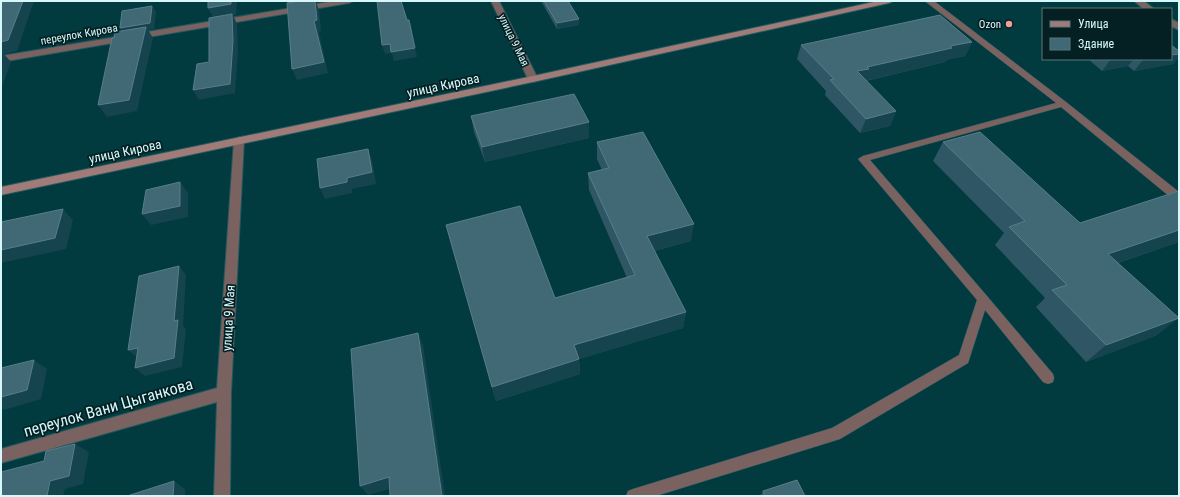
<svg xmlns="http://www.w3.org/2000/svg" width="1180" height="497" font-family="'Roboto Condensed',sans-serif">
<rect width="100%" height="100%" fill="#013b40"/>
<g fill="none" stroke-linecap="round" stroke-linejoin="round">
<defs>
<path id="lane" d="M925 1H934L1066 102 1179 192V202L1175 201 1061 107 870 160 987 296 1053 374 1054 378 1053 382 1048 384 1043 382 985 310 968 363 840 439 656 496H626L628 491 633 489 832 428 959 355 977 300 858 159 863 156 1056 103Z"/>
<g id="street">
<path d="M334 1H353L349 3 1 62V56Z"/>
<path d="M491 1H499L538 79 536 81 533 82 528 79Z"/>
<path d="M1134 1H1144L1154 9H1144Z"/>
<path d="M1171 19 1179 23V30L1171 26Z"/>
<path d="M239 137 244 140 231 393 230 496H214L217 402 1 463V449L217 388 234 140Z"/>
</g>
<path id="secondary" d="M878 1H893L889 3 533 82 1 195V187L533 76Z"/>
</defs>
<use href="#lane" stroke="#23595e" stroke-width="1"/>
<use href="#street" stroke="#23595e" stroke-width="2"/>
<use href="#secondary" stroke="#23595e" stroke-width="2"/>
<use href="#lane" fill="#796260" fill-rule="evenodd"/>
<use href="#street" fill="#796260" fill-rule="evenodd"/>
<use href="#secondary" fill="#a07b78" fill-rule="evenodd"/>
</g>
<g fill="#2f5664">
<path d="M541 1H568L579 19V25L557 29Z"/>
<path d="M972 42 965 56 946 60 945 62 866 81 896 111 890 126 860 133 825 95 826 91 797 59 801 45Z"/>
<path d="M1179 51V57L1173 64 1134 71 1128 66 1102 71 1088 59H1171Z"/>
<path d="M471 116 589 122V138L485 162 474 132Z"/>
<path d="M597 142 691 241 654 251 686 312 683 328 579 359 580 374 496 401 446 225 555 298 627 278 589 190 588 173 602 170 597 159Z"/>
<path d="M943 142 1080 223 1179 191V242L1118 263 1157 335 1086 362 1036 307 1045 298 995 245 1004 233 933 161Z"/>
<path d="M763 491 805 496H760Z"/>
</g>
<g fill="#15444f">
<path d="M23 1H34L17 51 4 54 11 62 1 89V42Z"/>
<path d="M231 1H237L236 15H233L237 24 238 50 235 93 199 100 193 90 230 84 214 19 208 8Z"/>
<path d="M288 1H318V2H316L319 10 321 31 319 32 328 73 297 80 292 69 290 7Z"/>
<path d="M152 6 156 12 154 29 148 30 153 38 137 111 107 117 98 105 124 34 120 28Z"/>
<path d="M579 19V25L557 29V23Z"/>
<path d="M411 29 417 57 394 61 392 53 385 54 382 45 390 44Z"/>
<path d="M972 42 965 56 946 60 945 62 864 81 857 71 867 67 950 46Z"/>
<path d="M1179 54V57L1173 64 1134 71 1143 60 1148 59H1171V55Z"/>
<path d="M1111 59H1134L1128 66 1102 71Z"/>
<path d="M896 111 890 126 860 133 866 119Z"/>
<path d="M589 122V138L485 162 482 147Z"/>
<path d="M368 149 372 160 376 184 352 189V193L325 199 320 188 347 178Z"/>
<path d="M180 182 188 193V217L151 225 142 214Z"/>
<path d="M63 209 73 220 66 249 1 263V250Z"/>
<path d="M694 224 691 241 645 253 647 236Z"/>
<path d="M1179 230V242L1090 272 1108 254Z"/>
<path d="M179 266 186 275 183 326 186 329 182 367 145 376 135 368 174 321Z"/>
<path d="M686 312 683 328 579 359 580 374 496 401 492 387 574 345Z"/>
<path d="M1179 318 1157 335 1086 362 1106 345Z"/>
<path d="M418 333 423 345 445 496H442Z"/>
<path d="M138 348V358L128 350Z"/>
<path d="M34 360 47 369 41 399 4 410 1 408V397Z"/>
<path d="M75 444 89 452 83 484 65 489 63 496H47L50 481Z"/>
<path d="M389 477 396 487 368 495 360 486Z"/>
<path d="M174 481 185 489V496H173Z"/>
</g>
<g fill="#416875" stroke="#587e8a">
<path d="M3 1H23L8 40 1 42V4Z"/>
<path d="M208 1H231V4L208 8Z"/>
<path d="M300 1H315L317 20 314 21 324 62 292 69 287 3Z"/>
<path d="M377 1H401L407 20H409L415 48 391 52 390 44 382 45Z"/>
<path d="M544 1H568L579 19 557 23Z"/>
<path d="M152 6 150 23 120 28 122 11Z"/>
<path d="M232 14 233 41 230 84 193 90 197 64 209 62V18Z"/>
<path d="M940 15 972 42 950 46 952 48 867 67 869 69 857 71 896 111 866 119 830 80 834 79 801 45Z"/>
<path d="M146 27 129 100 98 105 112 38H114L115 32Z"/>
<path d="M1171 45 1179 51V54L1171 55Z"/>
<path d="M574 94 589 122 482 147 471 116Z"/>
<path d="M643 132 694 224 647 236 686 312 574 345 579 359 492 387 446 225 520 206 555 298 635 275 588 173 609 168 597 142Z"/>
<path d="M980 132 1080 223 1179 191V230L1108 254 1179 318 1106 345 1052 290 1067 285 1009 227 1025 221 943 142Z"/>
<path d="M368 149 372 172 347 178V182L320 188 317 159Z"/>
<path d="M180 182V206L142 214 146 190Z"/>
<path d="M63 209 55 238 1 250V222Z"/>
<path d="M179 266 174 321 178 320 174 358 135 368 138 348 128 350 139 276Z"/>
<path d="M418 333 442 496H390L389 477 360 486 351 349Z"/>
<path d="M34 360 27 390 1 397V368Z"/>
<path d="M75 444 69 476 50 481 47 496H1V472L44 461 46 451Z"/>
<path d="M797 480 805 496H765L763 491Z"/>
<path d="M174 481 173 496H127Z"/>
</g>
<circle fill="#f59c95" stroke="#042022" stroke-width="1.5" cx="1009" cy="24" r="4"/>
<g text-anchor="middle" stroke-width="3.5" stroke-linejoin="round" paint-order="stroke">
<g font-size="11" fill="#d7f8fb" stroke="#042022" text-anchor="end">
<text x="1001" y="28">Ozon</text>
</g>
<g font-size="11" fill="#d7f8fb" stroke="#042022">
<text transform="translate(79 34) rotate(-10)" y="4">переулок Кирова</text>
<text transform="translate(514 40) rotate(64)" y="4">улица 9 Мая</text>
</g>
<g font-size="13" fill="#d7f8fb" stroke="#042022">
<text transform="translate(443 85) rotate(-12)" y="5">улица Кирова</text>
<text transform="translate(125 151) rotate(-12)" y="5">улица Кирова</text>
<text transform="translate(228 318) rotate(-87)" y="5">улица 9 Мая</text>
</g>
<g font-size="16" fill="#d7f8fb" stroke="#042022">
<text transform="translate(108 407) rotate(-16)" y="6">переулок Вани Цыганкова</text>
</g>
</g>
<rect width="1180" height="497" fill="none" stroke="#d7f8fb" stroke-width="4"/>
<rect x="1042" y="8" width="130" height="52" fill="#042022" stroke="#587679"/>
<rect x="1050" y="21" width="20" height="6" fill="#a07b78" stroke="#587679"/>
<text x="1078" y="28" font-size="12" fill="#d7f8fb">Улица</text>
<rect x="1050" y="38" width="20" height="12" fill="#416875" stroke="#587679"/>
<text x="1078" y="48" font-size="12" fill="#d7f8fb">Здание</text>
</svg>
